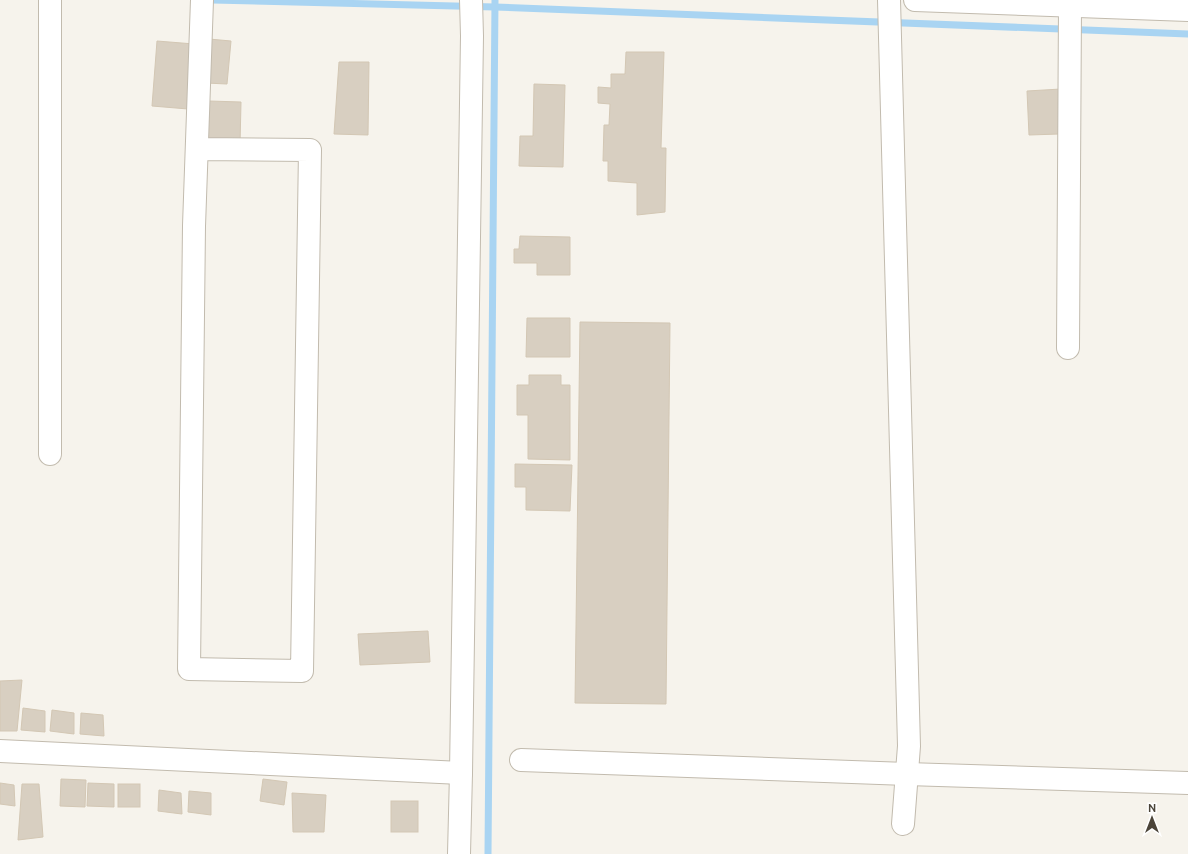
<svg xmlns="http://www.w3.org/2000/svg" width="1188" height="854" font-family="Ubuntu,sans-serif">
<rect width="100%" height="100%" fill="#f6f3ec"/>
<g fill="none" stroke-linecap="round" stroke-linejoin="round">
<g stroke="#a9d4f2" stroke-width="7">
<path d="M212 0 495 7 1188 34"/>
<path d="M488 854 495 0"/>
</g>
</g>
<g fill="#d8cfc1" stroke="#d3c7b4">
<path d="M209 39 231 41 227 84 206 83Z"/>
<path d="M157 41 194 44 188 109 152 106Z"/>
<path d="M626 52H664L661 148H666L665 212 637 215V183L608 181V161H603L604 125H609L610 104 598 103V87L611 88V74H625Z"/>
<path d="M339 62H369L368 135 334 134Z"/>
<path d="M534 84 565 85 563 167 519 166 520 136H533Z"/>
<path d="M1061 89 1059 134 1029 135 1027 91Z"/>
<path d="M209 101 241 102 240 145 204 141Z"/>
<path d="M520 236 570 237V275H537V263H514V249H519Z"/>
<path d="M527 318H570V357H526Z"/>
<path d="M580 322 670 323 666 704 575 703Z"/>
<path d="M529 375H561V385H570V460L528 459V415H517V385H529Z"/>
<path d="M515 464 572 465 570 511 526 510V487H515Z"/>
<path d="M428 631 430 662 360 665 358 634Z"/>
<path d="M22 680 17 731H0V681Z"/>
<path d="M23 708 45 711V732L21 730Z"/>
<path d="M52 710 74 713V734L50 731Z"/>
<path d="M81 713 103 715 104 736 80 734Z"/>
<path d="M61 779 86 780 85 807 60 806Z"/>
<path d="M263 779 287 782 284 805 260 801Z"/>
<path d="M0 783 14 785 15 806 0 804Z"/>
<path d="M88 783 114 784V807L87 806Z"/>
<path d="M22 784H39L43 837 18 840Z"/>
<rect x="118" y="784" width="22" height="23"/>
<path d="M159 790 181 793 182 814 158 811Z"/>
<path d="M189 791 211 793V815L188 812Z"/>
<path d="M292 793 326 795 324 832H293Z"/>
<rect x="391" y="801" width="27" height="31"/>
</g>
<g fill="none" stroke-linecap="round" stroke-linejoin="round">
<defs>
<g id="minor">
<path d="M50 0V454"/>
<path d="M889 0 909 746 903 824"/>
<path d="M915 0 1188 10"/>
<path d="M197 149 310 150 302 671 189 669 194 226 202 0"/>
<path d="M1068 348 1070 6"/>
<path d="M0 751 461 773"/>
<path d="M521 760 907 774 1188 783"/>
<path d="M459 854 461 773 472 36 471 0"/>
</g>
</defs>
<use href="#minor" stroke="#c2bbae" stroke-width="24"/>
<use href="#minor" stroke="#fff" stroke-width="22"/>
</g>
<g transform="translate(1152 818)" stroke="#ffffff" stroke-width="3" paint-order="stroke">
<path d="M0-3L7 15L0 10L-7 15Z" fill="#4b4439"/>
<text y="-6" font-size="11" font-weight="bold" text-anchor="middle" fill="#4b4439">N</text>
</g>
</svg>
